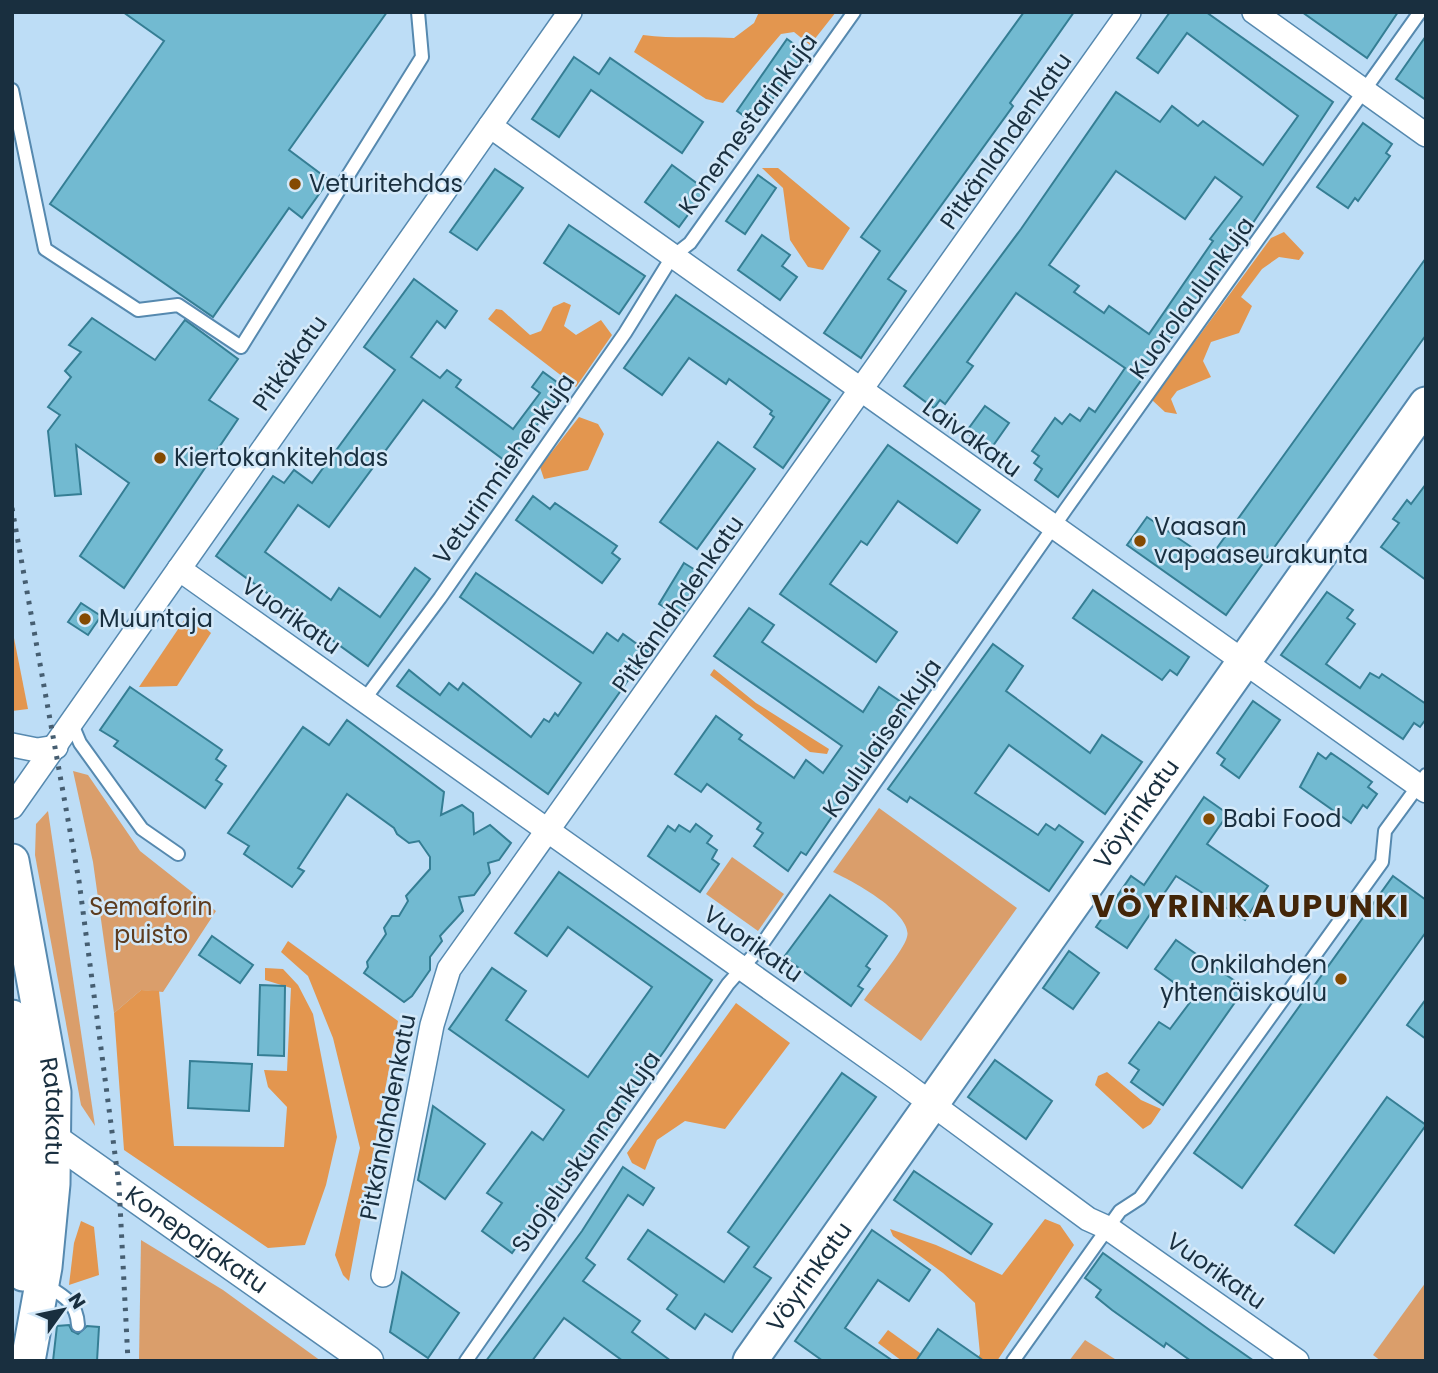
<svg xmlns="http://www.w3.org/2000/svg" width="1438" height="1373" font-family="Poppins,sans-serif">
<rect width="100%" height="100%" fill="#bdddf6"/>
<g fill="#da9e6b">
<path d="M73 771 88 775 140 851 216 911 163 992 141 990 114 1013 93 862Z"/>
<path d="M879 808 1017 908 921 1041 864 1000C873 987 904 950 907 937 914 914 851 880 833 872Z"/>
<path d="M48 811 95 1126 81 1105 35 855 36 824Z"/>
<path d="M732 857 784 894 758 931 706 894Z"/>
<path d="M141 1240 223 1290 321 1361H139Z"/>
<path d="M1426 1282V1361H1381L1373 1355Z"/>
<path d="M1085 1340 1118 1361H1069Z"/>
</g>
<g fill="#e3964f">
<path d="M759 12H836L810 45 794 32 781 34 723 103 706 99 634 52 643 35C673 39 703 36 734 38L754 23Z"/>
<path d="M762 168H778L850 228 823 270 808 267 790 240 783 188Z"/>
<path d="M1284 232 1304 253 1299 260 1279 257 1262 269 1241 297 1252 306 1239 333 1211 342 1203 361 1211 377 1177 391 1171 399 1177 414 1165 412 1152 400 1271 238Z"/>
<path d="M564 302 571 305 564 326 576 335 601 320 612 335 576 387 488 319 496 309 502 310 530 335 541 331 553 307Z"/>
<path d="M579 417 598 424 604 434 588 470 544 479 540 467Z"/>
<path d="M189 613 211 633 177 686 139 687Z"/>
<path d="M12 628 28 709 12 711Z"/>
<path d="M714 669 756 703 829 749 827 754 810 752 710 675Z"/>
<path d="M288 941 398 1021 349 1281 343 1275 335 1255 360 1148 333 1038 308 976 281 952Z"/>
<path d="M265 968 283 969 298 985 313 1014 337 1137 326 1185 305 1245 268 1248 124 1150 114 1013 141 990 159 991 174 1146 284 1147 287 1107 268 1087 264 1070 287 1071 291 988 265 980Z"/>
<path d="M736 1003 790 1043 725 1129 685 1121 657 1140 645 1170 632 1163 627 1153Z"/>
<path d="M1107 1072 1141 1100 1161 1109 1151 1124 1143 1129 1095 1085 1098 1076Z"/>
<path d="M1045 1219 1060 1225 1074 1245 997 1361H976L980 1354 975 1303 943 1273 893 1236 890 1229 936 1245 1002 1275Z"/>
<path d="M81 1221 94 1227 99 1275 69 1285 74 1243Z"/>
<path d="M888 1330 931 1361H902L878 1343Z"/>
</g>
<g fill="#72bad1" stroke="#357e94" stroke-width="2" fill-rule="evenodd">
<path d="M123 12H387L289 150 329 180 302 218 289 208 213 317 50 204 164 41Z"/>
<path d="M1024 12H1074L1010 103 1013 106 888 279 906 291 861 358 824 333 880 251 861 237Z"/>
<path d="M1170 12H1206L1333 102 1251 226 1058 497 1035 480 1042 469 1034 463 1039 456 1032 451 1055 418 1062 424 1070 414 1080 421 1089 408 1095 412 1125 368 1016 293 967 362 973 366 945 404 940 400 934 408 904 386 1021 229 1116 92 1160 122 1172 106 1198 126 1203 121 1263 165 1298 116 1187 33 1158 73 1137 58ZM1116 171 1185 219 1215 177 1242 197 1210 239 1213 241 1149 334 1109 306 1104 313 1074 292 1079 286 1049 265Z"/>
<path d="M1302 12H1398L1367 58Z"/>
<path d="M1426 36V100L1396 79Z"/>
<path d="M787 39 805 52 755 124 737 111Z"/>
<path d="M574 57 599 74 610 58 703 122 682 153 591 90 559 137 532 119Z"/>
<path d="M1363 123 1392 144 1386 153 1390 156 1358 201 1355 198 1348 208 1317 187Z"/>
<path d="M672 165 706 190 679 227 645 202Z"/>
<path d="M495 169 523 188 477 250 450 232Z"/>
<path d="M758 175 776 188 745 234 726 221Z"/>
<path d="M569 225 645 276 619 314 544 263Z"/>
<path d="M762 235 790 255 782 266 797 277 780 300 738 270Z"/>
<path d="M1426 258V335L1226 615 1127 545 1147 517 1209 559Z"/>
<path d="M414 279 457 311 445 328 437 321 411 357 440 378 447 370 461 380 456 387 513 429 540 393 532 387 543 372 565 388 508 463 423 400 329 527 298 505 265 552 331 600 339 588 380 617 415 568 430 579 368 666 216 556 273 476 284 483 294 470 312 483 395 370 364 347Z"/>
<path d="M676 295 830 400 783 468 754 447 774 417 770 414 772 411 729 379 726 384 689 358 662 395 624 368Z"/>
<path d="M92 318 155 360 185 320 238 359 209 400 238 419 124 588 80 556 129 483 76 445 81 494 55 496 48 431 60 415 48 407 71 377 65 371 81 352 69 345Z"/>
<path d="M985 406 1009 423 990 450 966 432Z"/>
<path d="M718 442 755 469 697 549 660 522Z"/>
<path d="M888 445 980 510 957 543 898 501 867 545 861 541 830 584 897 632 876 662 780 594Z"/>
<path d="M1426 484V580L1381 547 1399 523 1393 519 1407 500 1411 504Z"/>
<path d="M533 496 550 509 555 503 617 546 612 553 620 559 602 583 516 520Z"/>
<path d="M684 563 705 576 680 617 659 604Z"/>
<path d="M476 573 593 653 607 633 618 641 623 634 648 652 548 794 397 686 409 670 440 695 449 683 458 690 463 683 531 737 544 719 549 722 555 713 558 716 581 683 460 597Z"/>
<path d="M1093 590 1189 657 1177 675 1170 670 1162 680 1073 618Z"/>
<path d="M1327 592 1353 610 1347 618 1355 624 1326 664 1360 688 1370 673 1379 678 1382 674 1426 704V719L1420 727 1414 723 1403 739 1281 655Z"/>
<path d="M81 603 101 616 88 635 68 622Z"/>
<path d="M749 608 774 625 762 642 863 712 879 687 907 706 806 855 801 852 788 871 754 846 763 833 757 829 761 823 707 784 701 792 675 774 716 716 742 735 739 739 794 778 806 760 823 773 842 746 714 656Z"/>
<path d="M993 644 1023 666 1006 691 1090 753 1102 735 1142 762 1105 814 1009 745 975 793 1038 835 1046 824 1055 830 1059 825 1083 842 1049 891 910 797 907 802 888 789Z"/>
<path d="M130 687 222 750 216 759 226 766 216 780 222 784 205 808 114 746 118 741 100 730Z"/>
<path d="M1253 701 1280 720 1239 778 1221 765 1225 759 1217 753Z"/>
<path d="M347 720 444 792 441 815 462 805 473 813 474 834 490 825 511 843 499 860 488 863 490 873 474 895 459 897 463 911 440 936 442 941 430 957V970L412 996 404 1002 364 973 368 967 367 962 386 934 384 928 392 916H399L408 901 406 896 430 869V857L419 841 409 843 397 834 394 828 347 794 298 868 304 871 292 887 244 854 249 846 228 833 303 727 329 745Z"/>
<path d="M1318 753 1326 759 1331 753 1347 764 1372 782 1368 787 1377 794 1367 808 1363 805 1351 823 1300 787Z"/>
<path d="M1204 797 1228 814 1207 844 1268 886 1245 920 1176 876 1127 948 1096 927 1131 876 1144 885Z"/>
<path d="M696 824 712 836 707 843 717 850 712 859 719 864 700 892 648 856 668 826 675 831 679 825 690 832Z"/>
<path d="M559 872 712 980 665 1050 597 1143 593 1140 512 1253 482 1231 502 1203 487 1193 532 1132 543 1140 564 1110 449 1029 492 968 526 991 506 1020 588 1077 652 987 568 927 547 956 515 933Z"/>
<path d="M1393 876 1426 900V932L1242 1188 1194 1153Z"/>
<path d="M830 895 887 936 866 966 870 969 858 986 863 989 851 1006 784 957Z"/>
<path d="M212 936 253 965 240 983 199 955Z"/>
<path d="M1176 940 1245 988 1163 1105 1131 1082 1139 1070 1129 1063 1159 1022 1170 1029 1194 997 1155 969Z"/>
<path d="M1069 951 1099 973 1073 1009 1043 988Z"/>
<path d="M260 985 285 986 284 1056 258 1055Z"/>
<path d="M1426 999V1039L1407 1025Z"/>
<path d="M995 1060 1052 1101 1026 1139 968 1097Z"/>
<path d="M190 1061 252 1064 249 1111 188 1108Z"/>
<path d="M842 1073 876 1097 754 1267 771 1278 732 1332 705 1314 695 1329 667 1309 677 1295 628 1259 648 1230 724 1282 749 1247 728 1232Z"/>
<path d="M1387 1097 1426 1125 1334 1253 1295 1225Z"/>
<path d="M433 1106 485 1144 445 1199 418 1180Z"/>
<path d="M623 1167 654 1188 643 1205 628 1195 586 1258 595 1265 583 1281 640 1321 632 1332 671 1361H623L564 1318 532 1361H486L582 1231Z"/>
<path d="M914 1171 992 1224 971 1254 894 1200Z"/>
<path d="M872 1230 930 1270 909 1301 878 1280 845 1328 893 1361H823L795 1341Z"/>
<path d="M1103 1253 1211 1331 1254 1361H1191L1166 1343 1164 1347 1112 1310 1096 1297 1101 1290 1085 1278Z"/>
<path d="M402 1272 459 1313 428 1358 390 1332Z"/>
<path d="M69 1325 72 1331 78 1334 87 1326 99 1327 97 1361H53L57 1326Z"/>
<path d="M938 1329 984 1361H916Z"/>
</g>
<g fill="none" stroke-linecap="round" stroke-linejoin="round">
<defs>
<g id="service">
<path d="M12 90 45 249 138 310 178 305 241 347 422 57 418 12"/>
<path d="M364 700 440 598 625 333 672 257 690 243 854 12"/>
<path d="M72 724 80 743 142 829 178 854"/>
<path d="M44 1284C62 1295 77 1302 78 1325"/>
<path d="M466 1361 728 984 758 950 1066 509 1420 12"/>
<path d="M1013 1361 1120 1211 1140 1198 1382 862 1385 831 1426 775"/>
</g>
<g id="minor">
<path d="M1254 12 1426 135"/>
<path d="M490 126 1426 791"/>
<path d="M179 569 898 1079 1088 1219 1108 1228 1297 1361"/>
<path d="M12 745 37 750 56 747"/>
<path d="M12 807 570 12"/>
<path d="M383 1275 432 1025 449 969 1129 12"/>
</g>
<g id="tertiary">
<path id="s1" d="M38 1128 368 1361"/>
</g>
<g id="secondary">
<path id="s2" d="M12 861 54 1092 53 1184 45 1267 28 1361"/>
<path d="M12 1017 27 1119 23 1274"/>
<path id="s3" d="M750 1361 1426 404"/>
</g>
</defs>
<use href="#service" stroke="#5689af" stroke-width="16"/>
<use href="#minor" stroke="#5689af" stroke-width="26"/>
<use href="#tertiary" stroke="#5689af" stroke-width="33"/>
<use href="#secondary" stroke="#5689af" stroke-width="37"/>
<use href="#service" stroke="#fff" stroke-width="12"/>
<use href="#minor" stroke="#fff" stroke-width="23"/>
<use href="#tertiary" stroke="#fff" stroke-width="30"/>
<use href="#secondary" stroke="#fff" stroke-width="33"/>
<path stroke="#465e71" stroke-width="5" stroke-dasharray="3.5 7" stroke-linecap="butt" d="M12 508 79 881 119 1185 128 1361"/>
</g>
<g fill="#844a01" stroke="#d4e9f9" stroke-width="2.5">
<circle cx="295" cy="184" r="7"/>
<circle cx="160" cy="458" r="7"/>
<circle cx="1140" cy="541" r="7"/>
<circle cx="85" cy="619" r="7"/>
<circle cx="1209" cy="819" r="7"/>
<circle cx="1341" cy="979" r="7"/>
</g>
<g text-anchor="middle" stroke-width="5" stroke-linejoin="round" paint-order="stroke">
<g font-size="24" fill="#192f3f" stroke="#d4e9f9">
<text transform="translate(748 124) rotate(-54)" y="8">Konemestarinkuja</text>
<text transform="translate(1006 141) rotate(-55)" y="8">Pitkänlahdenkatu</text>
<text transform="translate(1192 298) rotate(-54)" y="8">Kuorolaulunkuja</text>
<text transform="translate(290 363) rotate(-55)" y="8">Pitkäkatu</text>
<text transform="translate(972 438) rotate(36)" y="8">Laivakatu</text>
<text transform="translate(504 469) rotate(-55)" y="8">Veturinmiehenkuja</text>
<text transform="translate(678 604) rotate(-55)" y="8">Pitkänlahdenkatu</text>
<text transform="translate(291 616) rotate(35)" y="8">Vuorikatu</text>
<text transform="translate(882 738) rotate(-55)" y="8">Koululaisenkuja</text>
<text dy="8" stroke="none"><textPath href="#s3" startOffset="670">Vöyrinkatu</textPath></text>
<text transform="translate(753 944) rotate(35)" y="8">Vuorikatu</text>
<text dy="8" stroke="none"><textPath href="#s2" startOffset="254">Ratakatu</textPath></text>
<text transform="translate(388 1117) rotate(-79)" y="8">Pitkänlahdenkatu</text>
<text transform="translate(586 1152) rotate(-55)" y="8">Suojeluskunnankuja</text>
<text dy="8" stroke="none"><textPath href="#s1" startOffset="194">Konepajakatu</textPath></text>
<text transform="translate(1216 1271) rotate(35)" y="8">Vuorikatu</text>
<text dy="8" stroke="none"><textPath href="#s3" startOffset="103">Vöyrinkatu</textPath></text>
</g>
<g font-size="24" fill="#192f3f" stroke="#d4e9f9" text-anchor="start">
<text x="309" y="192">Veturitehdas</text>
<text x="174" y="466">Kiertokankitehdas</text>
<text x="1154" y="535">Vaasan<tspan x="1154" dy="28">vapaaseurakunta</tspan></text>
<text x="99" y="627">Muuntaja</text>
<text x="1223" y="827">Babi Food</text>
<text x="1327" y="973" text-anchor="end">Onkilahden<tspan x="1327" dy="28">yhtenäiskoulu</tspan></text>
</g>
<g font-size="24" fill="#5d3c1f" stroke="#d4e9f9">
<text x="151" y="915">Semaforin<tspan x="151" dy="28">puisto</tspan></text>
</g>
<g font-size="32" font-weight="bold" letter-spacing="2" fill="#432609" stroke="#d4e9f9">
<text x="1251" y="917">VÖYRINKAUPUNKI</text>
</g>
</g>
<rect width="1438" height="1373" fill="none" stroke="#192f3f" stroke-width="28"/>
<g transform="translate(63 1310) rotate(57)" stroke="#d4e9f9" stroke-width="5" paint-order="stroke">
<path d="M0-5L12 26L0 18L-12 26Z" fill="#192f3f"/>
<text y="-10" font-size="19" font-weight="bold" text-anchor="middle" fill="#192f3f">N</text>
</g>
</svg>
